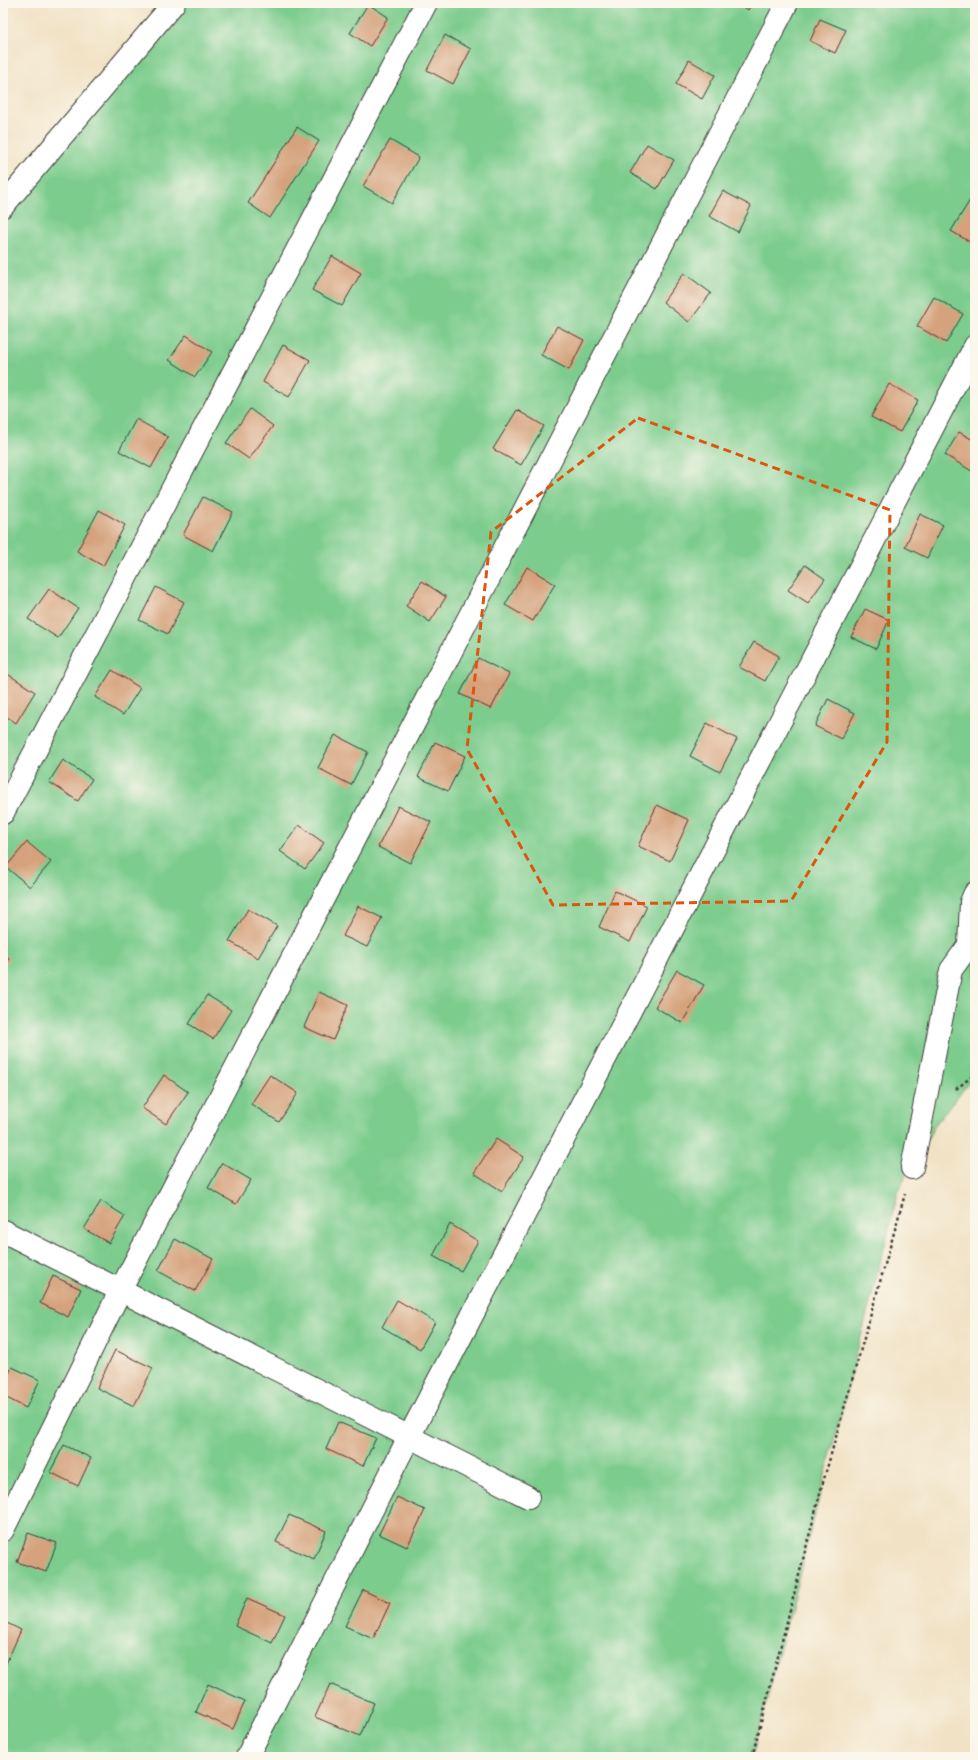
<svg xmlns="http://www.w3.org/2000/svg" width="978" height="1760" font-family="Caveat,sans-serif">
<rect width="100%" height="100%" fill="#fbf7ec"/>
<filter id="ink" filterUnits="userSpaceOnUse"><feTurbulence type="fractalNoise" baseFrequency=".025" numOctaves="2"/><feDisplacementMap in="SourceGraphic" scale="8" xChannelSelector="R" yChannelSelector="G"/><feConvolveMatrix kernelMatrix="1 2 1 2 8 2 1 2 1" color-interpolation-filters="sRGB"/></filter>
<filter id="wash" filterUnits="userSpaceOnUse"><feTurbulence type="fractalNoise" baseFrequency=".012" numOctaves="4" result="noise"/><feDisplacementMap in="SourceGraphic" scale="16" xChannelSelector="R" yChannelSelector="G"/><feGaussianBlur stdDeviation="0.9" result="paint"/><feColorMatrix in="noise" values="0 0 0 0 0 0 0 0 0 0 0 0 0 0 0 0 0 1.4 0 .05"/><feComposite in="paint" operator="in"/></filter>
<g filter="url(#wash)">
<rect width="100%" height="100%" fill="#f1e2c5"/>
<path fill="#7bcc8d" stroke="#4c7454" d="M174 3H975V1075L937 1122 900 1186 752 1757H3V206Z"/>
<g id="blocks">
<g fill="#d5a27d">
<path d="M738 3H753L748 10Z"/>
<path d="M368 4 388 17 370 46 350 33Z"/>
<path d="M820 19 846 30 835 53 810 41Z"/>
<path d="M445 35 471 49 453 84 427 70Z"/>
<path d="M689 60 715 75 702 99 676 84Z"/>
<path d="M297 127 319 141 270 218 248 203Z"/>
<path d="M390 140 419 157 392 203 363 186Z"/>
<path d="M647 144 674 160 657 189 630 173Z"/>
<path d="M723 191 751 206 738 232 709 216Z"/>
<path d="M970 200 975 204V245L951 231Z"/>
<path d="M332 256 361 273 342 306 312 290Z"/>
<path d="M684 273 711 293 689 322 663 302Z"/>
<path d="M934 297 963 314 946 343 917 326Z"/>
<path d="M557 326 584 340 569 370 541 355Z"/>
<path d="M186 335 212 352 195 377 169 360Z"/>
<path d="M283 345 310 360 289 397 263 382Z"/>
<path d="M889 384 918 400 900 432 871 417Z"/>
<path d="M250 409 273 426 249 459 226 443Z"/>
<path d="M517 410 544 426 521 465 493 449Z"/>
<path d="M136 419 168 437 151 468 119 451Z"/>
<path d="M959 432 975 441V473L945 455Z"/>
<path d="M203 497 233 512 213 551 183 535Z"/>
<path d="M99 510 125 525 103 566 77 551Z"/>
<path d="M920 514 943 525 927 558 905 547Z"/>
<path d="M805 565 825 579 808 603 788 590Z"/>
<path d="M527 567 555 584 533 621 505 605Z"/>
<path d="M422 581 446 597 430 622 406 606Z"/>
<path d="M156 587 184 602 168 634 139 620Z"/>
<path d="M49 589 78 608 58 638 28 619Z"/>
<path d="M865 609 889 620 876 649 851 637Z"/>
<path d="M754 642 779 656 765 681 739 667Z"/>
<path d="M478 658 509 674 491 709 460 694Z"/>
<path d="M112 670 140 688 123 715 95 697Z"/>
<path d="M3 671 35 692 16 723 3 714Z"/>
<path d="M828 699 855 713 841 739 815 726Z"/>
<path d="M707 723 737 739 720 772 690 756Z"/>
<path d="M335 735 368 752 351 785 318 768Z"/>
<path d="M435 742 465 756 448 791 418 777Z"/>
<path d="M63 760 92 779 78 801 49 782Z"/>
<path d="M657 805 689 820 670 861 638 846Z"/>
<path d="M398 806 431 822 410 863 378 847Z"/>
<path d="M299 825 324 843 305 869 280 851Z"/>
<path d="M27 842 51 862 30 887 6 867Z"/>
<path d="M615 891 647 906 630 942 599 927Z"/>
<path d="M358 906 382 918 367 947 343 936Z"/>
<path d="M248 909 277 926 258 958 229 941Z"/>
<path d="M3 954 9 958 3 968Z"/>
<path d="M677 970 704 985 682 1023 655 1007Z"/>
<path d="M319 992 348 1005 333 1040 304 1027Z"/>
<path d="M207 995 231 1010 213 1039 189 1024Z"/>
<path d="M164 1075 188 1092 166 1124 142 1108Z"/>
<path d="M270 1075 298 1093 279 1122 251 1104Z"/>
<path d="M496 1139 524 1157 502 1191 474 1173Z"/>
<path d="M222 1163 251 1180 236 1204 208 1188Z"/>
<path d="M101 1201 125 1216 109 1243 84 1229Z"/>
<path d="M450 1224 478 1241 461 1271 433 1256Z"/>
<path d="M175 1239 213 1259 195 1291 158 1271Z"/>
<path d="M53 1276 81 1289 68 1317 40 1303Z"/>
<path d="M397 1300 435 1322 420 1349 382 1327Z"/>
<path d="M115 1350 153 1368 134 1406 97 1388Z"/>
<path d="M12 1367 40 1380 26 1408 3 1396V1386Z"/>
<path d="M338 1422 376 1438 363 1466 326 1449Z"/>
<path d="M64 1445 91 1458 78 1486 50 1472Z"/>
<path d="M397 1497 425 1510 407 1547 379 1534Z"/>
<path d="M289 1515 326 1531 314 1559 276 1542Z"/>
<path d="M28 1533 57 1543 46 1572 17 1562Z"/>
<path d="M363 1590 390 1603 373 1639 345 1626Z"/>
<path d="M247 1598 285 1615 272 1643 235 1626Z"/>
<path d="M5 1622 21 1630 5 1666 3 1665V1625Z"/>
<path d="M208 1684 245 1701 233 1729 196 1712Z"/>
<path d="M330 1684 374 1703 360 1736 315 1717Z"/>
</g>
</g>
</g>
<g filter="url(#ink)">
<use href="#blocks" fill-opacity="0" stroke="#3c3a35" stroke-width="1"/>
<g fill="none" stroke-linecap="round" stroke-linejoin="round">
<defs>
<g id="minor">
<path d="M3 206 174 3"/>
<path d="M3 813 426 3"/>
<path d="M912 1168 951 970 969 945 971 902 975 893"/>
<path d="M3 1231 528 1497"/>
<path d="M3 1530 120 1291 787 3"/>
<path d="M247 1757 409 1437 975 346"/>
</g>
</defs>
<use href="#minor" stroke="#3c3a35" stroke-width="24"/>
<g stroke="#3c3a35" stroke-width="2.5" stroke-dasharray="3 3" stroke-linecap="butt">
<path d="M956 1089 975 1074"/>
<path d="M752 1757 822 1486 905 1194"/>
</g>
<use href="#minor" stroke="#fff" stroke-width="22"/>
</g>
</g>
<path fill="none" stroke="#de560d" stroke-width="3" stroke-dasharray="8 5" stroke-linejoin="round" d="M638 418 890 510 887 742 791 901 553 905 467 749 491 532Z"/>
<rect width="978" height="1760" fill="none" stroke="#fbf7ec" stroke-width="16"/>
</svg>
